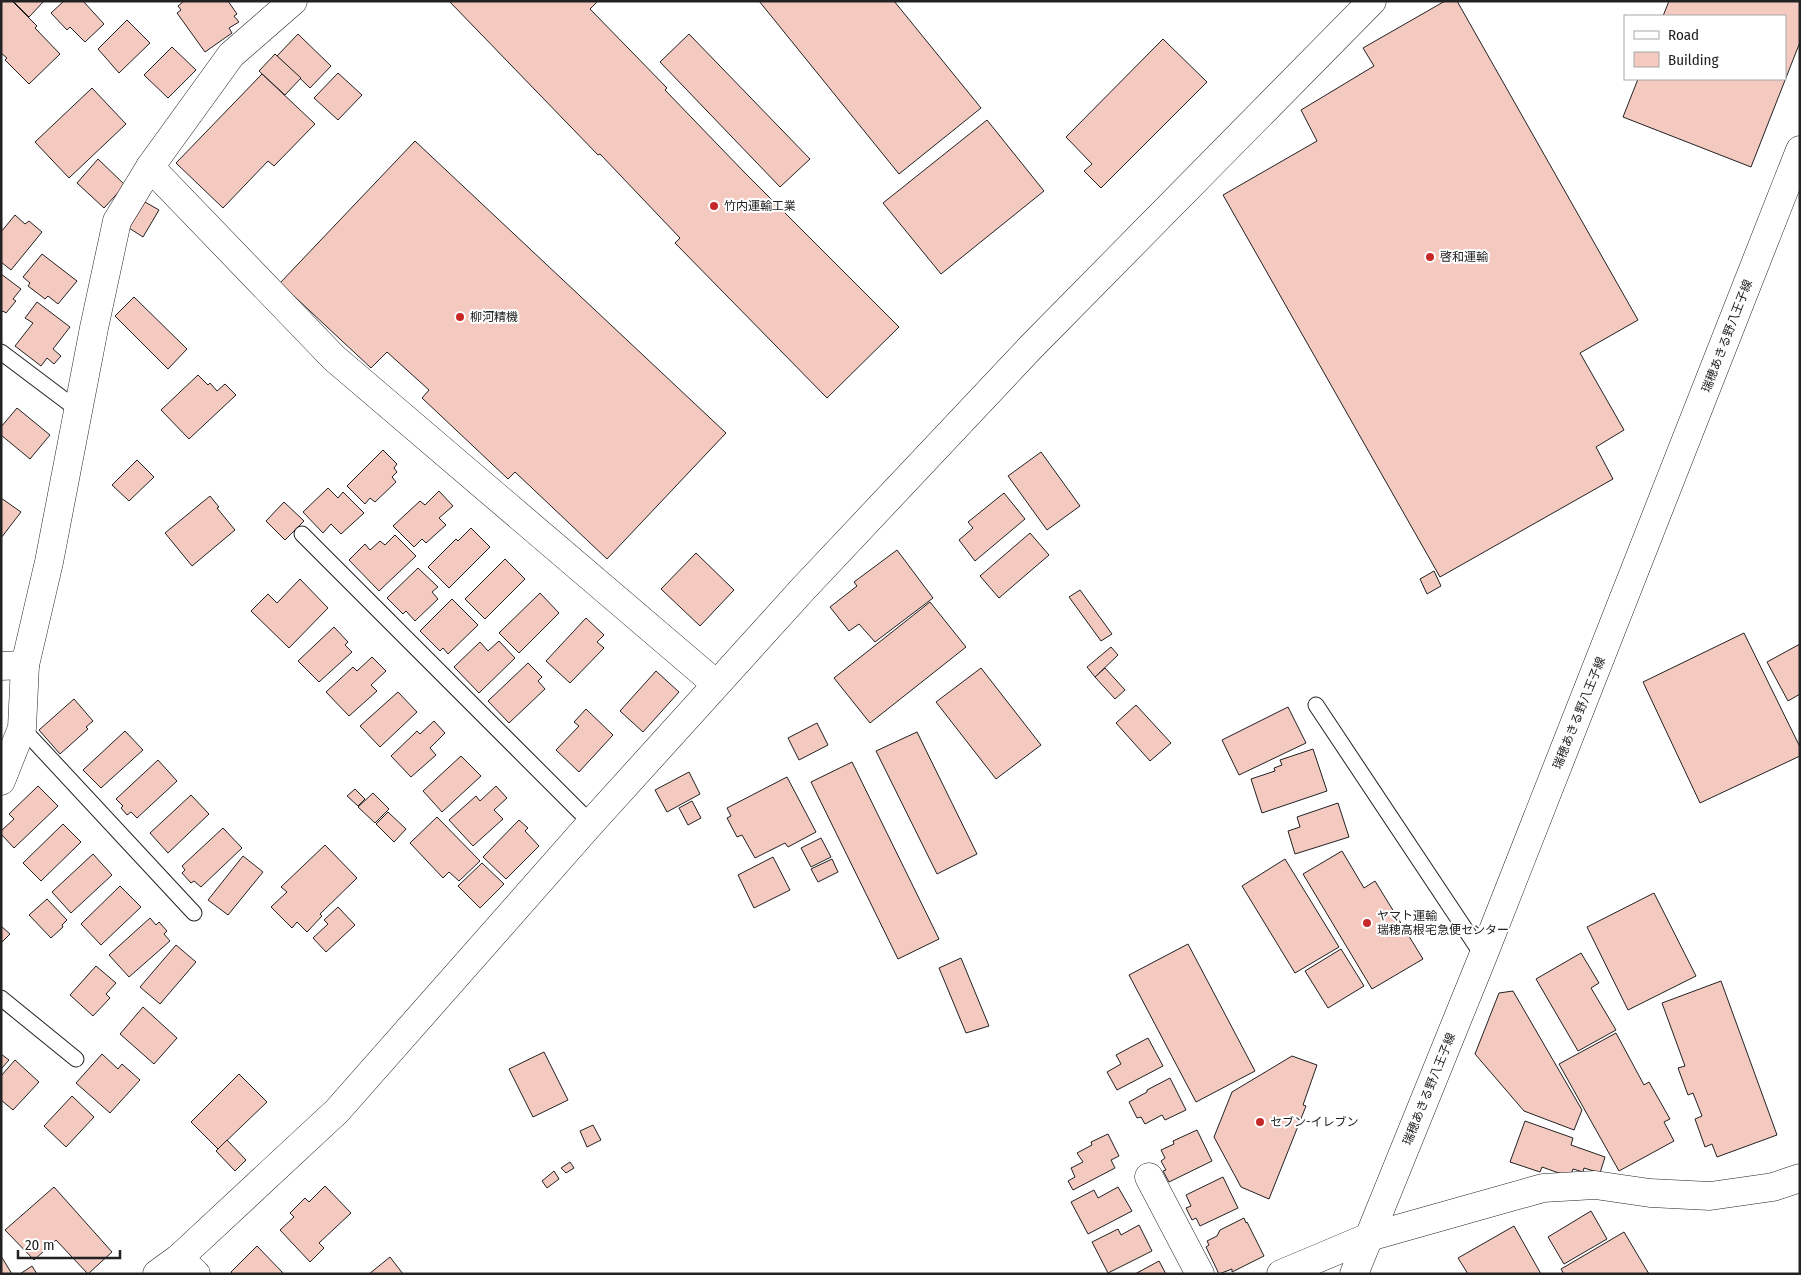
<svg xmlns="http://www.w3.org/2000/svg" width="1801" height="1275" font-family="'Fira Sans Condensed','Noto Sans JP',sans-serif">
<rect width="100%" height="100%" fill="#fff"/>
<g fill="#f3c9c0" stroke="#222">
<path d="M1 1H12L37 26 35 28 60 54 29 84 5 60 7 58 1 53Z"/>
<path d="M13 1H44L29 17Z"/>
<path d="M64 1H83L104 24 85 42 70 27 67 30 51 13Z"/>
<path d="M184 1H228L237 14 234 16 239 22 229 28 232 33 205 52 177 13 181 10 178 6Z"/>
<path d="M449 1H598L590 9 667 88 665 90 746 174 899 327 827 398 675 243 680 238 600 154 598 155Z"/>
<path d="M759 1H894L981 108 899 174Z"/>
<path d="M1445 1H1457L1638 320 1580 353 1624 430 1596 447 1613 479 1440 577 1223 195 1317 141 1301 110 1374 66 1363 48Z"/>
<path d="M1669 1H1800V42L1751 167 1623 117 1638 79H1785V16H1663Z"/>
<path d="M127 20 150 43 119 73 98 49Z"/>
<path d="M298 34 331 66 310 88 277 56Z"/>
<path d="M689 34 810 159 780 187 660 62Z"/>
<path d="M1163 39 1207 82 1101 188 1084 171 1092 164 1066 137Z"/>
<path d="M172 47 196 70 168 98 144 75Z"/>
<path d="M275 54 301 78 285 95 259 71Z"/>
<path d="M338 73 362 95 338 120 314 98Z"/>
<path d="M262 74 315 124 274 166 268 161 223 208 176 163Z"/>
<path d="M92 88 126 124 69 178 35 142Z"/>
<path d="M987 120 1044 191 941 274 883 203Z"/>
<path d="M415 141 726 433 607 559 515 472 508 479 422 398 429 390 387 352 371 368 280 283Z"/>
<path d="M98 159 125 185 104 208 77 183Z"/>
<path d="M145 202 159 210 143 237 129 228Z"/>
<path d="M15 215 25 224 29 221 42 232 11 270 1 262V232Z"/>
<path d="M42 254 77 281 58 304 48 296 45 299 28 286 30 283 23 277Z"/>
<path d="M1 274 21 289 13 299 16 301 6 313 3 311 1 313Z"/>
<path d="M134 297 187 349 168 369 115 316Z"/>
<path d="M37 302 70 327 53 349 61 356 54 364 47 358 41 366 15 346 33 323 25 318Z"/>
<path d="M198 375 208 385 210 383 217 391 225 384 236 395 189 439 161 410Z"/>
<path d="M17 408 50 435 30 459 1 435V427Z"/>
<path d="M383 450 397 464 394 468 397 472 392 477 396 482 375 502 370 498 365 504 347 486Z"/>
<path d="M1041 452 1080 506 1047 530 1008 476Z"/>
<path d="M137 460 154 477 129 501 112 485Z"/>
<path d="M328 488 338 498 343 492 364 513 341 534 331 524 323 533 303 512Z"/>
<path d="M439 491 453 506 439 518 446 525 426 543 422 539 414 547 393 526 420 501 425 505Z"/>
<path d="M1004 493 1025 519 975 561 959 540 973 528 968 522Z"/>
<path d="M210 496 219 507 217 508 235 530 192 566 165 533Z"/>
<path d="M1 498 21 512 1 538Z"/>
<path d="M284 502 304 521 285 540 266 521Z"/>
<path d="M471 528 490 547 449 588 428 567 456 539 458 541Z"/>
<path d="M1030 533 1049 555 999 598 980 576Z"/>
<path d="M395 535 416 556 379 591 349 560 365 544 370 550 380 541 385 545Z"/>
<path d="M897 550 933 598 875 642 859 624 849 631 830 607 857 586 854 582Z"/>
<path d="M696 553 734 590 700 626 661 589Z"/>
<path d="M505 559 525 579 485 619 465 599Z"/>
<path d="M418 568 438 587 432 592 438 599 415 621 406 611 403 614 387 598Z"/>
<path d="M1434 571 1441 586 1427 594 1420 579Z"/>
<path d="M300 579 328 608 289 648 251 611 268 594 277 603Z"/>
<path d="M1080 590 1112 634 1101 641 1069 597Z"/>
<path d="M540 593 559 613 519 653 499 633Z"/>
<path d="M452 599 478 625 448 654 443 648 440 651 420 631Z"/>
<path d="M930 602 966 647 870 723 834 678Z"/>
<path d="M586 618 604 635 597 642 604 648 570 683 546 661Z"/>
<path d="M334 627 348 642 345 645 352 652 319 682 298 661Z"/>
<path d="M1744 633 1800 747V756L1700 803 1643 682Z"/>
<path d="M499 641 515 658 479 693 454 667 480 642 488 651Z"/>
<path d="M1800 644V694L1788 701 1767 662Z"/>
<path d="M1111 647 1118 655 1095 677 1087 667Z"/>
<path d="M372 657 386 671 371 685 377 691 349 716 326 692 353 667 357 671Z"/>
<path d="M528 663 542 677 538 681 545 689 509 723 488 701Z"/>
<path d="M981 668 1041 745 996 779 936 702Z"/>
<path d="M1105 668 1125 690 1115 699 1095 677Z"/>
<path d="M656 671 679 692 643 732 620 711Z"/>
<path d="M398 692 417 712 380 747 360 726Z"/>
<path d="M74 699 93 721 86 727 88 729 60 754 39 730Z"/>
<path d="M1136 705 1171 743 1150 761 1116 723Z"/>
<path d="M1288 707 1306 743 1239 775 1222 740Z"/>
<path d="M586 709 613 735 579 772 556 750 579 726 574 722Z"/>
<path d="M434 721 445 733 430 748 436 755 411 777 391 756 417 731 420 734Z"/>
<path d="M817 723 828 745 799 760 788 738Z"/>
<path d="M125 731 143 750 101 788 83 770Z"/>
<path d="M917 732 977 854 937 874 876 751Z"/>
<path d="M1313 749 1327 791 1262 813 1251 779 1275 771 1274 768 1282 765 1280 760Z"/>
<path d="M461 756 481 776 442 812 423 791Z"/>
<path d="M158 760 177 781 137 818 131 812 127 815 121 808 123 806 116 799Z"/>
<path d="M852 762 939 939 898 959 811 782Z"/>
<path d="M689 772 700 794 667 812 655 790Z"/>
<path d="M787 777 816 832 788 847 785 843 755 858 742 835 737 837 727 818 731 816 727 808Z"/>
<path d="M38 786 58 806 14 848 1 834V831L14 819 9 814Z"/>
<path d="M496 786 507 798 494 810 503 819 473 846 449 820 476 796 480 801Z"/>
<path d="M355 789 365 799 358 806 347 796Z"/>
<path d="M373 793 389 809 375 823 358 807Z"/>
<path d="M191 795 209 814 168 853 150 833Z"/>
<path d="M692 801 701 818 688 825 679 808Z"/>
<path d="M1338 803 1349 837 1295 854 1288 831 1300 827 1297 817Z"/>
<path d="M388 812 406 829 394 842 376 824Z"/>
<path d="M437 817 480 861 459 881 449 872 443 878 410 843Z"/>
<path d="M519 820 528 828 525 831 539 846 506 879 483 857Z"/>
<path d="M63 824 81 842 41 881 23 863Z"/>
<path d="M223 828 242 848 201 887 194 881 191 883 182 873 185 870 182 866Z"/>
<path d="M821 838 831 857 811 867 801 848Z"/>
<path d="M325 845 357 878 320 914 322 916 307 932 297 922 292 928 271 907 287 892 281 887Z"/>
<path d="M1342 851 1364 888 1375 881 1423 959 1372 989 1303 874Z"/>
<path d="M93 854 112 875 71 913 52 892Z"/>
<path d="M243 856 263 872 228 915 208 900Z"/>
<path d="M773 857 790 890 754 908 738 875Z"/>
<path d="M832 859 838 872 818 882 811 869Z"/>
<path d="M1285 859 1339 947 1295 973 1242 886Z"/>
<path d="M482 863 504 884 480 908 458 886Z"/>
<path d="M120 886 141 907 101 945 81 924Z"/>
<path d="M1654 893 1696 976 1628 1010 1587 927Z"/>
<path d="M47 899 67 920 62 925 63 927 51 938 29 915Z"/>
<path d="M338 907 355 925 326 952 313 938 328 924 324 920Z"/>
<path d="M150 918 156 925 159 922 167 931 164 934 170 941 129 977 109 955Z"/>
<path d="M1 926 10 934 1 943Z"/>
<path d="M1188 944 1255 1071 1196 1102 1129 975Z"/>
<path d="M176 945 196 962 160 1004 140 987Z"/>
<path d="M1341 949 1364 986 1328 1008 1305 971Z"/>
<path d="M1581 953 1599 983 1591 988 1616 1030 1578 1051 1536 979Z"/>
<path d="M961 958 989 1026 966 1033 939 968Z"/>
<path d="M96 966 116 983 106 994 110 998 93 1016 70 995Z"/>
<path d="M1721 981 1777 1135 1717 1157 1712 1144 1705 1147 1695 1119 1702 1116 1693 1093 1688 1095 1678 1068 1685 1066 1662 1003Z"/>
<path d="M1513 991 1582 1110 1574 1130 1524 1111 1475 1054 1499 993Z"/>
<path d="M143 1007 177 1038 154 1064 120 1034Z"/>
<path d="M1616 1033 1644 1085 1649 1082 1670 1119 1664 1122 1674 1141 1619 1171 1559 1064Z"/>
<path d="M1148 1038 1163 1066 1117 1090 1107 1072 1121 1064 1116 1055Z"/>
<path d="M544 1052 568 1100 533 1117 509 1069Z"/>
<path d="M1 1054 9 1060 1 1069Z"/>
<path d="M102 1054 118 1069 122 1064 140 1080 110 1113 76 1083Z"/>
<path d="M1292 1056 1317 1065 1303 1105 1306 1106 1269 1199 1241 1187 1214 1137 1232 1092Z"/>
<path d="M15 1060 39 1082 13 1110 1 1100V1076Z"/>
<path d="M239 1074 267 1102 218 1149 191 1122Z"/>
<path d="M1170 1078 1186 1110 1165 1120 1162 1115 1145 1124 1141 1117 1137 1118 1129 1102 1147 1092V1090Z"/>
<path d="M72 1096 94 1117 66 1147 44 1126Z"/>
<path d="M1525 1121 1573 1138 1571 1145 1605 1157 1600 1173 1584 1168 1583 1172 1573 1169 1570 1177 1542 1167 1540 1172 1510 1162Z"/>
<path d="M593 1125 601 1140 587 1147 580 1131Z"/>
<path d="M1197 1130 1212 1161 1169 1182 1163 1171 1166 1170 1161 1161 1165 1158 1161 1150 1174 1144 1173 1141Z"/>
<path d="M1108 1134 1119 1156 1111 1160 1115 1168 1073 1190 1068 1181 1075 1177 1071 1168 1083 1162 1077 1153 1092 1145 1091 1142Z"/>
<path d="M227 1140 246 1160 235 1171 216 1151Z"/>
<path d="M570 1162 574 1168 566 1173 561 1168Z"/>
<path d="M554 1171 559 1179 547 1188 542 1181Z"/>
<path d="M1223 1177 1238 1208 1200 1226 1196 1218 1192 1220 1186 1208 1191 1206 1186 1195Z"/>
<path d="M325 1186 351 1213 319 1243 324 1248 310 1262 280 1230 294 1217 290 1213 305 1198 309 1202Z"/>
<path d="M54 1187 112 1252 88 1274 56 1240 34 1260 5 1230Z"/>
<path d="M1118 1187 1132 1211 1088 1234 1071 1202 1094 1190 1098 1198Z"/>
<path d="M1591 1211 1607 1239 1564 1264 1548 1237Z"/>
<path d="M1244 1218 1246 1223 1247 1222 1264 1256 1232 1272V1269L1219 1274 1206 1247 1209 1245 1207 1241 1217 1236 1220 1230Z"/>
<path d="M1139 1225 1152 1251 1108 1273 1092 1242 1118 1229 1121 1235Z"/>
<path d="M1514 1226 1541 1274H1468L1458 1258Z"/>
<path d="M1624 1232 1649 1274H1564L1561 1269Z"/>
<path d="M257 1246 284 1274H233L231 1272Z"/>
<path d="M1 1256 12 1274H1Z"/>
<path d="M390 1257 403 1274H369Z"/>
<path d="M1159 1261 1166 1274H1135Z"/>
<path d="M32 1266 37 1274H20Z"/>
</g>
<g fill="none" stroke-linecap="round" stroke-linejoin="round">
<defs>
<g id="lane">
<path d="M1 352 78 410"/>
<path d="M302 534 591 823"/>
<path d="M1316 705 1483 956"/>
<path d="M22 728 194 913"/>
<path d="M1 998 76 1059"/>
</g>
<g id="street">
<path d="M150 167 334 358 716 684"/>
<path d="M1 666 25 665"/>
<path d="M1 781 22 728 25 665 49 562 94 328 117 221 150 167 231 55 293 1"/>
<path d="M1149 1177 1200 1274"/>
<path d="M179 1258 196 1274"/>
<path d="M1281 1274 1369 1237 1543 1188 1595 1185 1650 1193 1710 1196 1773 1187 1800 1178"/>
</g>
<g id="secondary">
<path d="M157 1274 179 1258 337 1111 591 823 803 589 1031 347 1372 1"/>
<path d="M1354 1274 1483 956 1800 150"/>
</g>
</defs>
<use href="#lane" stroke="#222" stroke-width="17"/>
<use href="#street" stroke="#222" stroke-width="29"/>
<use href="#secondary" stroke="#222" stroke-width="29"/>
<use href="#lane" stroke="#fff" stroke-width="15"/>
<use href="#street" stroke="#fff" stroke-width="28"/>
<use href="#secondary" stroke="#fff" stroke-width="28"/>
</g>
<g fill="#c62828" stroke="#fff" stroke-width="2">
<circle cx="714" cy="206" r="5"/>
<circle cx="1430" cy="257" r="5"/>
<circle cx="460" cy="317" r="5"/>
<circle cx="1367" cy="923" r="5"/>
<circle cx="1260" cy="1122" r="5"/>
</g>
<g text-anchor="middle" stroke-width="4" stroke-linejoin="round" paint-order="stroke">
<g font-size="12" fill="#222" stroke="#fff" text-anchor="start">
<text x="724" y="210">竹内運輸工業</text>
<text x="1440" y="261">啓和運輸</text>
<text x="470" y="321">柳河精機</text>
<text x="1377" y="920">ヤマト運輸<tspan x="1377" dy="14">瑞穂高根宅急便センター</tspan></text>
<text x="1270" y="1126">セブン-イレブン</text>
</g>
<g font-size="12" fill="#222" stroke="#fff">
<text transform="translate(1727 336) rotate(-69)" y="4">瑞穂あきる野八王子線</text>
<text transform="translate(1579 713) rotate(-68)" y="4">瑞穂あきる野八王子線</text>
<text transform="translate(1429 1089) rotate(-68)" y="4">瑞穂あきる野八王子線</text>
</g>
</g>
<rect width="1801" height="1275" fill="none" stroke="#222222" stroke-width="5"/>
<rect x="1624" y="15" width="162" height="65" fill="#ffffff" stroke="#a7a7a7"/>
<rect x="1634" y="31" width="25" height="8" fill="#ffffff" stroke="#a7a7a7"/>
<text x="1668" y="40" font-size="15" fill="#222222">Road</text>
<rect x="1634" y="52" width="25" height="15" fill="#f3c9c0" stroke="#a7a7a7"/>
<text x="1668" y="65" font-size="15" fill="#222222">Building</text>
<path d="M18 1250v8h102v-8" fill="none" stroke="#222222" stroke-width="2.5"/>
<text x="25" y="1250" font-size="15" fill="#222222" stroke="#ffffff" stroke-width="4" paint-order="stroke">20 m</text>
</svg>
